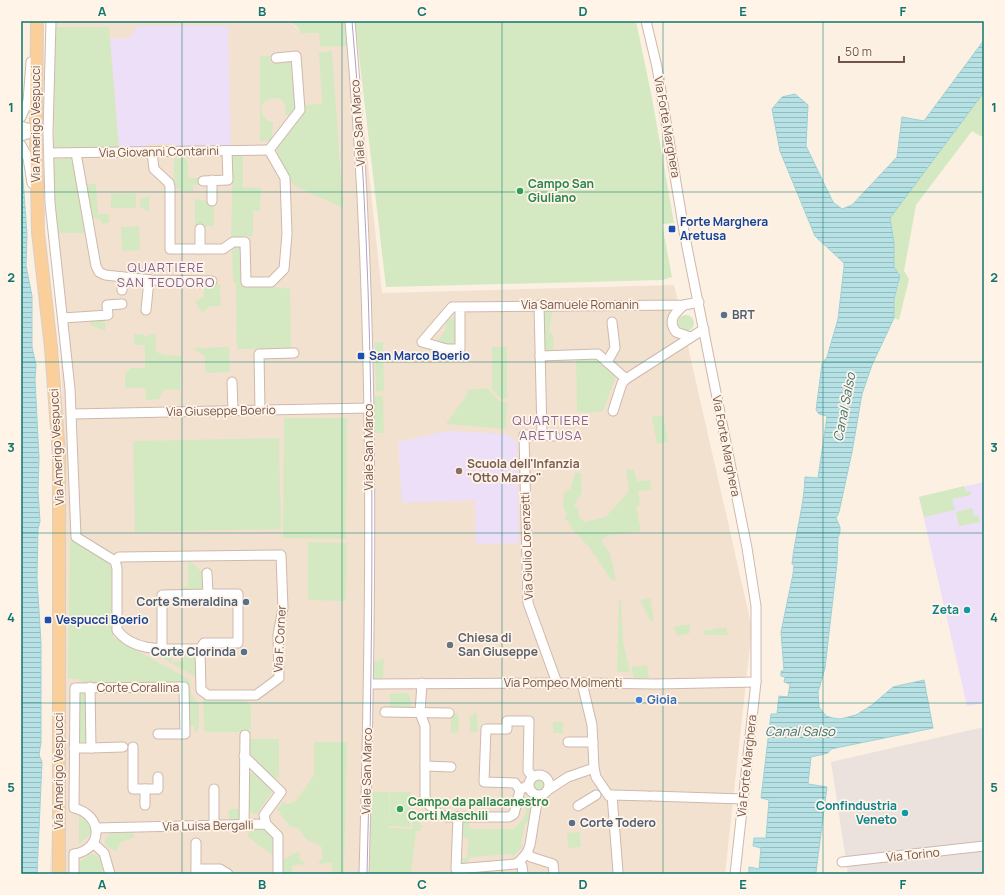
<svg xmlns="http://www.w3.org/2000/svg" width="1005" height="895" font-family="Manrope,sans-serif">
<defs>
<pattern id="water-rules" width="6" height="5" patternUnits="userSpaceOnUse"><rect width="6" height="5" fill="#b7e2e5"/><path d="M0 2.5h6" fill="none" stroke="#99babc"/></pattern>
</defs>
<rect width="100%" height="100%" fill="#fcf0e2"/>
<path fill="#f3e1d0" d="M56 21H289L303 34 319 33 321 47 355 45 382 293 674 285 752 628 725 874H50L66 495 53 159Z"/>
<path fill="#ebe2dd" d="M984 727V874H848L831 762Z"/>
<g fill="#eddff8">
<path d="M137 26H228L231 145 173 146 170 144H148L145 148 119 149 110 38 129 39Z"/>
<path d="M447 431 506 434 517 442 519 543 476 544 475 500 402 503 398 442Z"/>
<path d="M984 482V703L967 706 919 497Z"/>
</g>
<g fill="#d4e9c1">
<path d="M289 21H345L347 46 320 47 319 33 302 34 297 27Z"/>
<path d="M355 21H636L652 98 674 223 662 224 672 277 662 280 386 287Z"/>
<path d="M55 27H109L119 149H70L69 147H54Z"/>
<path d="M332 51 343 208 293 185 277 157V143L302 105 322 104 319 52Z"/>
<path d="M260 56H270L271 63 291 61 295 108 288 116 285 114C290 88 253 97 263 115 265 120 269 121 273 122L272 137 270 141H260Z"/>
<path d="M984 92V138L972 131 916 205 904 271 909 279 899 320 894 318V299L899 283 898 272 894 267V243L890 218Z"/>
<path d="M233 153H243V187L261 188 260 211H253V236H243L242 239H231Z"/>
<path d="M72 158 85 233H55L53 159Z"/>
<path d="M174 158H186L188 165V178H202V185H193V191H181L174 186Z"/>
<path d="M86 184H96L98 214H109V223L103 224 99 219 93 218Z"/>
<path d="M136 193V208H111V194Z"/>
<path d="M149 195V212L140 207V200Z"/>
<path d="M195 199 214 202V226L195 227Z"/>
<path d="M139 226 140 250 122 251 121 227Z"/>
<path d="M232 245H240L241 283 290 289 291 348 237 349 236 283 233 282Z"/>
<path d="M204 284H220L221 306H210L203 313 195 302 204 296Z"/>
<path d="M541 307H553L549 332 553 334 554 353H542Z"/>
<circle cx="686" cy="323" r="8"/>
<path d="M453 316 455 322V346L436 343 446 329V322Z"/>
<path d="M90 319H105V331L90 325Z"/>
<path d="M156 333V352L165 355 181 356 180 390 164 389 159 399 146 400 145 388H125V374L131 368H145V345H134V334H143L145 337Z"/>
<path d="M375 342H383L384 391 376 392Z"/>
<path d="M229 347 230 372 205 373V356L195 350V348Z"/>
<path d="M492 347H507V399H501L492 389Z"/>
<path d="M597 356 617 373 603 411 588 413 577 411 576 357Z"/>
<path d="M487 388 500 402H507L506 429 446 424 467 395V390Z"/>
<path d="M373 396H383L384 433H374Z"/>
<path d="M663 415 668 442 657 444 652 417Z"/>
<path d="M284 418H347L346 539 283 538Z"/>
<path d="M279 438 281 529 135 532 133 441Z"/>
<path d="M634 469 637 482 650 480 651 490 638 491 640 505 636 506 641 531 607 536 601 541 610 553 616 580 612 581 590 548 570 527 572 526 564 518 567 514 563 507 564 493 571 488 575 472 581 473 582 492 574 506 579 509V517L584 522 606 517 629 491 626 470Z"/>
<path d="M964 486 966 492 970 491 971 495 952 499 955 510 924 517 919 497Z"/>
<path d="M972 508 974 516 978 515 980 522 959 526 956 512Z"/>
<path d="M70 539 104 559 113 569V637L190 680 191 694 199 705V728L196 732 194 733V726H188L183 683 180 682 83 683 78 679H68Z"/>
<path d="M308 542 347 543 346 601 308 600Z"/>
<path d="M188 560 205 574V593H183V587L188 586Z"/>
<path d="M650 598 654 621 651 622 640 600Z"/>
<path d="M621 599 623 642 630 672H617L619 601Z"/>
<path d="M683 625H690V633L678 636 673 627Z"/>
<path d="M726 627 728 635H704L703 631Z"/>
<path d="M155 654H159L160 656H172V662L184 661V655L196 654V677Z"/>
<path d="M384 658 383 678H373V663Z"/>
<path d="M647 665 649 678H634L631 667Z"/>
<path d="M84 691 87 695 88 742H79L78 692Z"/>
<path d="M407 693 410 696 411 708H390V694Z"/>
<path d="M203 698 207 700 246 701 248 704 251 705V734L242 732H208L204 730Z"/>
<path d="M458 713 459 732 451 733V714Z"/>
<path d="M473 713H477L478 732H470V716H473Z"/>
<rect x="553" y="722" width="10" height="11"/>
<path d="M247 739H279V778H273L247 751Z"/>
<path d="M314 742H347L344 874H332V863L318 864 323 857 321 846 306 839 298 828 290 827 277 809 283 802 288 804 296 801 314 775Z"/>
<path d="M253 770 273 790 256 815 249 811V776Z"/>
<circle cx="539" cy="785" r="6"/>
<path d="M371 792H389V828L412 829 413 818 422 826 420 831H416L411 874 370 873Z"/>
<path d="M390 792H411L410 827 389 826Z"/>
<path d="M525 796 529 797 532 801 528 822 525 824 521 843 522 847 513 857 511 854 471 857 465 864 461 863 460 858H467L468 838 461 837V820L469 819 470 829H513C524 821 529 812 523 800Z"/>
<rect x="229" y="809" width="11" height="11"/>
<path d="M79 816 91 826V834L79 844Z"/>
<path d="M264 828 274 837V856L248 837 249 829Z"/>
<path d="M580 832 581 847 568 848 567 833Z"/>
<path d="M110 833H133L135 837 121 842 116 852 106 846 104 841Z"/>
<path d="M299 851 300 859 306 864 292 865V874H282V860Z"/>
<path d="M91 854 101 857 103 870 100 874H79L80 861Z"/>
</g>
<g fill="url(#water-rules)" stroke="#9dd2d6">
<path d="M984 40V92L890 218 894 243V267L900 276 894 299V318L872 365 862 394 852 452 839 512 836 518 840 527V532L838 537 837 563 825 668 818 692 819 707 826 716 833 718 840 719 856 715 872 705 893 687 924 680 933 728 831 749 828 753 811 757 808 784 827 787 816 872 812 874H749V867L759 869 761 848 753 846 754 838H766L769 800 761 798 771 714H777L779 696 788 697 790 684 784 682 785 677 781 676V671H784L781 632 793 574 794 565 792 564C795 535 804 507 805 477L818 478 827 416 819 414 816 410 822 364 827 357 838 319 844 267V263L815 236 780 151 772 109 782 97 795 94 808 105 806 146 833 202 842 209 852 205 897 157 902 117 924 121Z"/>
<path d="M21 151 27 235 26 266 32 296V347L36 365 35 380 39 458 38 491 40 521 38 529 37 578 41 643V742L39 755 42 762 37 874H21Z"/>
</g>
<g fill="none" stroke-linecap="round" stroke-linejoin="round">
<defs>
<g id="minor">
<path d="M51 21 48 133 50 203 70 389 76 537 115 561 117 568V630C135 655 174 648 200 649L201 690 208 695H256L279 678 278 635 283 608 281 555 119 557 115 561"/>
<path d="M350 21C375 305 372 590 364 874"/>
<path d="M646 21 657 67 685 237 747 548 756 606V682L735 874"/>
<path d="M21 117 28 101 31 62"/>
<path d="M21 126 36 131"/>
<path d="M21 136 36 131"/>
<path d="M21 145 28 158 32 183"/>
<path d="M269 150 300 110 296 56 276 58"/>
<path d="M152 152 154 169 169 183 170 187V249H223L233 242H245L246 282H271L284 269 287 234 285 178 269 150"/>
<path d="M49 153 269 150"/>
<path d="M76 153 96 266 99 272 105 275 152 280 212 281"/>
<path d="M203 181 228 180 227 151"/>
<path d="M212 201V180"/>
<path d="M200 229V249"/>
<path d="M122 277V290"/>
<path d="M539 305 542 434"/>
<path d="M684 305C675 313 667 320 676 332L690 337"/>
<path d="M460 307V349H447L422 342 452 307 684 305 699 302"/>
<path d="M146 310 149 280"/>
<path d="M63 318 108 315 107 305 122 304"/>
<path d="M540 356 598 354 626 379"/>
<path d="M607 362 615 348 612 322"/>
<path d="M232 382 233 410"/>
<path d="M260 410 259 354 294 353"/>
<path d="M613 411 622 383 626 379 704 329"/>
<path d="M72 414 369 408"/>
<path d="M555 436 524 435 528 603 557 683"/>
<path d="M162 595 208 594 207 573"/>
<path d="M162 648V605"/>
<path d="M200 649 204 643H238V594H208"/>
<path d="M422 683 420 713 425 726V796L427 803 439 814 447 817H509L514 814 520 790 528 785"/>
<path d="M582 683 592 725 594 768 596 777 609 796 612 795 618 872"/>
<path d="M369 684 582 683 656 684 756 682"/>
<path d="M385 712 449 713"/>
<path d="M568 742H593"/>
<path d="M133 747V789H158V777"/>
<path d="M74 748H91L90 687"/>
<path d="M91 748 123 747"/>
<path d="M244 756 281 792 264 815 266 824"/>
<path d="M425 766 451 767"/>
<circle cx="539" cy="785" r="10"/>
<path d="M214 789V825"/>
<path d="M520 790 515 783 484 782 486 729H507V721H529L528 771 533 777"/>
<path d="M548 790 568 777 594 768"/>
<path d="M612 795 648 796"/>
<path d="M652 796 743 799"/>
<path d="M145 805V789"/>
<path d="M578 806 596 795"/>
<path d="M458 817 456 869 515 864 519 862 527 853 530 845 536 808 540 796"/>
<path d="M244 825 245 735"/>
<path d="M96 828 266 824 278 836V874"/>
<path d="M93 843 104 853 110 874"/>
<path d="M196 843V874"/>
<path d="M527 853 531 857 553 864 554 874"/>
<path d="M519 862 522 866 523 874"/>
<path d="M842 862 984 846"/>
<path d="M196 869H220L228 874"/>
<path d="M74 874V854C104 849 103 815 74 808L75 688 184 687 185 734H158"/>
</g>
<path id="major" d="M37 21 36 131 38 232 51 348 59 456V874"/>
</defs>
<use href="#minor" stroke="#cfb8ac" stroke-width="11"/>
<use href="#major" stroke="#d8cfcc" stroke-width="14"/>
<use href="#minor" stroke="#fff" stroke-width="9"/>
<use href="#major" stroke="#facf9a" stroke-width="12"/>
<path stroke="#b1a1c4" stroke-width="1" d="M352 21C377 305 374 589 367 874"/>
</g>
<path fill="none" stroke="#0f766e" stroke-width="1" stroke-opacity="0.55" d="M182 21V874M342 21V874M502 21V874M663 21V874M823 21V874M21 192H984M21 362H984M21 533H984M21 703H984"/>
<g fill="#2e9e5b" stroke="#fff4e7" stroke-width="1.5">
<circle cx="520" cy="191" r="4"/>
<circle cx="400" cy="809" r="4"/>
</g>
<g fill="#1a4fb4" stroke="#fff4e7" stroke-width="1.5">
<rect x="668" y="225" width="8" height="8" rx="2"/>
<rect x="357" y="352" width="8" height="8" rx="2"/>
<rect x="44" y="616" width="8" height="8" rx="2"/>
</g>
<g fill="#5c6f8a" stroke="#fff4e7" stroke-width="1.5">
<circle cx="724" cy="315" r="4"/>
<circle cx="246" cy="602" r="4"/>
<circle cx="244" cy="652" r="4"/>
<circle cx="572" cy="823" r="4"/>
</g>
<circle fill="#8d6e63" stroke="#fff4e7" stroke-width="1.5" cx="459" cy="471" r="4"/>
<g fill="#0f9aa8" stroke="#fff4e7" stroke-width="1.5">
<circle cx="967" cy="610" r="4"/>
<circle cx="905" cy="813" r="4"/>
</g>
<circle fill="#6b7280" stroke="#fff4e7" stroke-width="1.5" cx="450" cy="645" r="4"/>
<circle fill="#3f7fe0" stroke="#fff4e7" stroke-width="1.5" cx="639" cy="700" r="4"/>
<g text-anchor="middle" stroke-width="3.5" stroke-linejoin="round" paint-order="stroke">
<g font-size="12" fill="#735449" stroke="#fff4e7">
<text transform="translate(358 123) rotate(-94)" y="4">Viale San Marco</text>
<text transform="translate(36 124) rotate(-90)" y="4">Via Amerigo Vespucci</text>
<text transform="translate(667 127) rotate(80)" y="4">Via Forte Marghera</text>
<text transform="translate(159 152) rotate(-1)" y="4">Via Giovanni Contarini</text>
<text x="580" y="309">Via Samuele Romanin</text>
<text transform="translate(221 411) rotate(-1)" y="4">Via Giuseppe Boerio</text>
<text transform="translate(726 446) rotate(79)" y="4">Via Forte Marghera</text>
<text transform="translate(57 447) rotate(-93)" y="4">Via Amerigo Vespucci</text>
<text transform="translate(369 447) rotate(-90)" y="4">Viale San Marco</text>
<text transform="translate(527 546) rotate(-92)" y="4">Via Giulio Lorenzetti</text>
<text transform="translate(280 639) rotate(-87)" y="4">Via F. Corner</text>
<text x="563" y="687">Via Pompeo Molmenti</text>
<text x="138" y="692">Corte Corallina</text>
<text transform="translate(747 766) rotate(-84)" y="4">Via Forte Marghera</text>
<text transform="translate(59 771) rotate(-90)" y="4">Via Amerigo Vespucci</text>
<text transform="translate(367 771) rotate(-89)" y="4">Viale San Marco</text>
<text transform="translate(208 826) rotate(-1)" y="4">Via Luisa Bergalli</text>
<text transform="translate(913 855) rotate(-6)" y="4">Via Torino</text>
</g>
<g font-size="12" font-weight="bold" fill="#27864d" stroke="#fff4e7" text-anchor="start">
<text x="528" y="188">Campo San<tspan x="528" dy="14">Giuliano</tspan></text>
<text x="408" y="806">Campo da pallacanestro<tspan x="408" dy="14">Corti Maschili</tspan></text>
</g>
<g font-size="12" font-weight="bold" fill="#164399" stroke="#fff4e7" text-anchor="start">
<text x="680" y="226">Forte Marghera<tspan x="680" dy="14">Aretusa</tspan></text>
<text x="369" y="360">San Marco Boerio</text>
<text x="56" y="624">Vespucci Boerio</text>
</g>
<g font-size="12" font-weight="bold" fill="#4e5e75" stroke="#fff4e7" text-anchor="start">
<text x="732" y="319">BRT</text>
<text x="238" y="606" text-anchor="end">Corte Smeraldina</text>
<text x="236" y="656" text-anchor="end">Corte Clorinda</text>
<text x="580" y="827">Corte Todero</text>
</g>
<g font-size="12" font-weight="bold" fill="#785e54" stroke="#fff4e7" text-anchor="start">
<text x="467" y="468">Scuola dell'Infanzia<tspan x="467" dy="14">"Otto Marzo"</tspan></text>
</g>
<g font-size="12" font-weight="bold" fill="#0d838f" stroke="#fff4e7" text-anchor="end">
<text x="959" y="614">Zeta</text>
<text x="897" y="810">Confindustria<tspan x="897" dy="14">Veneto</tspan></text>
</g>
<g font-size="12" font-weight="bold" fill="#5b616d" stroke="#fff4e7" text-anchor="start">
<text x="458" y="642">Chiesa di<tspan x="458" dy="14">San Giuseppe</tspan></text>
</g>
<g font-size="12" font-weight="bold" fill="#366cbe" stroke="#fff4e7" text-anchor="start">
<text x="647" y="704">Gioia</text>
</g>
<g font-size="13" letter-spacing="1" fill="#826496" stroke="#fff4e7">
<text x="166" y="272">QUARTIERE<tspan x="166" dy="15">SAN TEODORO</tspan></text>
<text x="551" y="425">QUARTIERE<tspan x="551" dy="15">ARETUSA</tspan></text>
</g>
<g font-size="13" font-style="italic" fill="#3c7378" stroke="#fff4e7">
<text transform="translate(844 407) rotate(-79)" y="5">Canal Salso</text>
<text x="800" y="736">Canal Salso</text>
</g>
</g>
<rect width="1005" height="895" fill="none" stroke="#fff4e7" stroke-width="44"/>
<path d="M839 56v6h65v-6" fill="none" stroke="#735449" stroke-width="2"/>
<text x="845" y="56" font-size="12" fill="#735449" stroke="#fff4e7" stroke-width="3" paint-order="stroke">50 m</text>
<rect x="22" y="22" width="961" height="851" fill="none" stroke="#0f766e" stroke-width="1.5"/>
<g font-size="13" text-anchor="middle" font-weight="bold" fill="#0f766e">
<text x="102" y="16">A</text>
<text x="262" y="16">B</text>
<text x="422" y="16">C</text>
<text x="583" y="16">D</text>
<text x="743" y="16">E</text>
<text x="903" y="16">F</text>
<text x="11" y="112">1</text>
<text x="994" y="112">1</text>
<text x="11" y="282">2</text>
<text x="994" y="282">2</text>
<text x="11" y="452">3</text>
<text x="994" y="452">3</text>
<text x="11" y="622">4</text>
<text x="994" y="622">4</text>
<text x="11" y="792">5</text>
<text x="994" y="792">5</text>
<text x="102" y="889">A</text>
<text x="262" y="889">B</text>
<text x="422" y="889">C</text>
<text x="583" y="889">D</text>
<text x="743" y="889">E</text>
<text x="903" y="889">F</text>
</g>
</svg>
